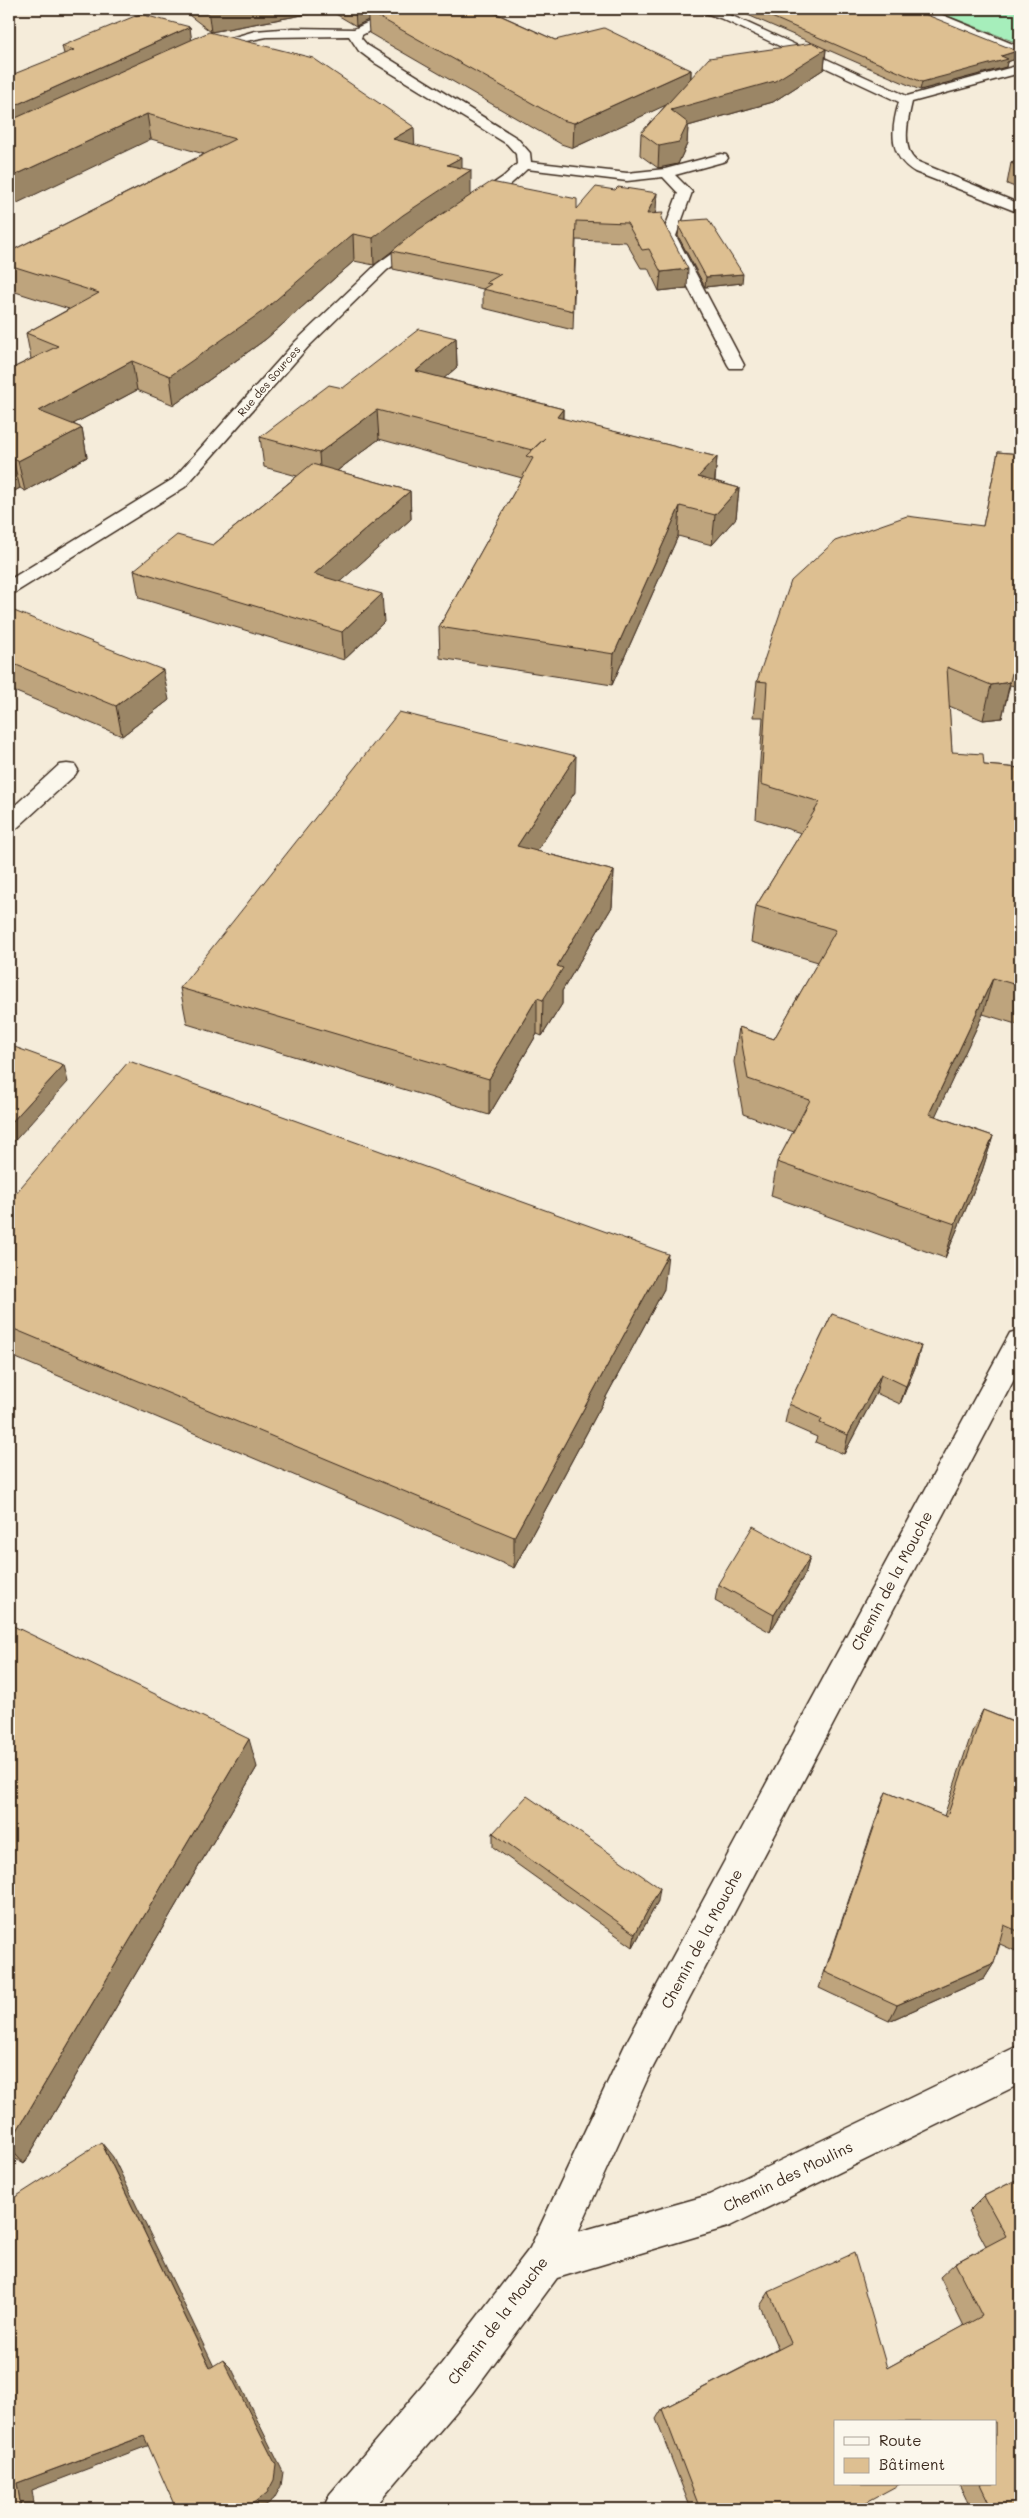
<svg xmlns="http://www.w3.org/2000/svg" width="1029" height="2518" font-family="Mali,sans-serif">
<rect width="100%" height="100%" fill="#f5ecda"/>
<filter id="ink" filterUnits="userSpaceOnUse"><feTurbulence type="fractalNoise" baseFrequency=".02" numOctaves="2"/><feDisplacementMap in="SourceGraphic" scale="10" xChannelSelector="R" yChannelSelector="G"/><feConvolveMatrix kernelMatrix="1 2 1 2 8 2 1 2 1" color-interpolation-filters="sRGB"/></filter>
<g filter="url(#ink)">
<path fill="#a6eebb" stroke="#708c6c" d="M930 9H1020V44Z"/>
<g fill="none" stroke-linecap="round" stroke-linejoin="round">
<defs>
<g id="minor">
<path d="M396 9H411L362 35 361 38 367 45 517 138 530 153 531 162 627 173 665 169 721 154 726 155 728 158 726 161 675 175 692 192 676 236 744 365 742 368H730L728 365 662 236 678 193 663 177 627 181 527 169C516 180 480 213 465 209L463 206 465 203 503 177 517 164 516 154 507 144 375 63 359 51 349 36 267 37 246 41 204 57 198 53 224 40 255 31 293 28 354 29Z"/>
<path d="M694 9H712L728 14 907 96 1020 65V73L912 102C908 119 901 149 916 161L1020 204V213L915 172C888 156 891 129 899 102L720 18Z"/>
<path d="M912 9H928L1020 47V55Z"/>
<path d="M422 234 427 235 429 238 427 241 387 270 308 347 185 487 16 592 9 594V580L173 479 296 341 377 264 417 235Z"/>
<path d="M67 764 75 765 78 770 75 775 17 828 9 830V811L59 765Z"/>
<path d="M1020 1330V1368L651 2071 578 2232 709 2195 1020 2045V2084L728 2227 557 2278 472 2393 373 2509H323L330 2494 442 2363 530 2248 625 2045 1010 1333Z"/>
</g>
</defs>
<use href="#minor" stroke="#3b2a1e" stroke-width="3"/>
<use href="#minor" fill="#fbf7ec" fill-rule="evenodd"/>
</g>
<g fill="#bea47d" stroke="#3b2a1e">
<path d="M181 9H495L489 10 555 40 691 70V78L812 43 734 9H912L1016 59 1007 62 1006 67 920 90 826 49 824 69 773 102 688 126 687 144 678 164 658 168 640 155 641 133 667 104 573 148 561 144 369 33 368 20 356 26 329 10 211 32Z"/>
<path d="M190 27 191 40 415 145 462 168 471 195 577 209 656 211 655 214 662 220 687 288 659 291 648 268H641L626 242 576 240 573 330 483 308V289L393 269 392 251 374 265 354 261 266 339 174 405 137 390 73 424 82 428 87 457 25 491 20 488 9 494V370L31 359 26 333 69 309 9 290V252L204 154 151 139 64 54 62 46Z"/>
<path d="M1020 160V189L1007 184 1011 163Z"/>
<path d="M679 227 742 283 705 287 678 236Z"/>
<path d="M456 338 457 367 444 378 563 409V419L717 457 715 481 739 488 736 518 712 545 678 536 612 685 440 658 439 627 522 478 379 439 337 471 410 491 411 519 340 581 384 622 344 660 139 598 134 570 213 545 297 476 264 467 260 437 343 388Z"/>
<path d="M998 452 1020 454V687L1010 685 1002 718 983 720 949 706 952 752 984 765 1020 768V1022L1019 1025 983 1014 935 1116 993 1136 982 1171 945 1258 771 1196 777 1162 793 1132 743 1114 734 1062 739 1027 774 1039 818 962 751 942 756 906 801 833 756 819 763 717H753L757 681 983 526Z"/>
<path d="M9 609 169 700 122 736 9 689Z"/>
<path d="M575 792 537 851 614 871 612 907 562 991V1004L542 1036 537 1034 489 1115 187 1024 180 988Z"/>
<path d="M9 1201 664 1289 514 1568 9 1355Z"/>
<path d="M832 1314 916 1365 900 1404 876 1393 844 1454 815 1442 817 1437 785 1423 789 1404Z"/>
<path d="M810 1557 805 1574 770 1632 715 1601 718 1584Z"/>
<path d="M9 1624 257 1767 24 2164 9 2155Z"/>
<path d="M1020 1709V1953L1000 1944 994 1963 984 1979 889 2021 819 1988 879 1810 886 1792 944 1816 973 1729 983 1710 1016 1723Z"/>
<path d="M493 1833 658 1901 633 1947 493 1847Z"/>
<path d="M1020 2178V2509H971L959 2484H995V2422L861 2505 863 2509H691L656 2419 662 2409 778 2349 760 2306 769 2292 887 2368 964 2326 940 2277 955 2263 986 2246 968 2212 984 2196Z"/>
</g>
<g fill="#9b8666" stroke="#3b2a1e">
<path d="M208 9H329V10L211 32Z"/>
<path d="M355 9H392L368 11V20L356 26Z"/>
<path d="M190 27 193 51 9 135V108Z"/>
<path d="M826 49 824 69 773 102 688 126 687 144 678 164 658 168 659 146 671 110Z"/>
<path d="M1017 51 1016 59 1007 62 1006 67 920 90 922 82 1001 56Z"/>
<path d="M691 70 690 94 573 148 574 123Z"/>
<path d="M147 114 151 139 9 207V178Z"/>
<path d="M414 127 415 153 393 139Z"/>
<path d="M462 157V176L471 170V196L404 242 374 265 373 238 447 165Z"/>
<path d="M657 193 656 211 646 233 647 214Z"/>
<path d="M353 234 354 261 266 339 174 405 170 376Z"/>
<path d="M688 269 687 288 659 291 661 272Z"/>
<path d="M743 274 742 283 705 287 706 277Z"/>
<path d="M456 338 457 367 418 401 416 371Z"/>
<path d="M132 361 137 390 45 439 39 411Z"/>
<path d="M563 409 562 438 557 417Z"/>
<path d="M377 410 379 439 321 483 319 453Z"/>
<path d="M82 428 87 457 25 491 18 461Z"/>
<path d="M717 457 714 487 698 477Z"/>
<path d="M13 459 20 488 9 494V461Z"/>
<path d="M739 488 736 518 712 545 715 515Z"/>
<path d="M410 491 411 519 317 602 314 574Z"/>
<path d="M680 506 678 536 612 685 614 654Z"/>
<path d="M382 594 384 622 344 660 342 632Z"/>
<path d="M163 670 169 700 122 736 116 706Z"/>
<path d="M1010 682 1002 718 983 720 991 685Z"/>
<path d="M576 756 575 792 517 882V846Z"/>
<path d="M614 871 612 907 562 991V1004L542 1036 543 1000 557 966Z"/>
<path d="M993 978 983 1014 920 1149 929 1114Z"/>
<path d="M537 998V1034L489 1115V1079Z"/>
<path d="M64 1065 68 1082 9 1147V1125Z"/>
<path d="M993 1136 982 1171 945 1258 955 1224Z"/>
<path d="M668 1254 664 1289 514 1568V1537Z"/>
<path d="M921 1346 916 1365 900 1404 906 1386Z"/>
<path d="M881 1374 876 1393 844 1454 848 1435Z"/>
<path d="M810 1557 805 1574 770 1632 774 1615Z"/>
<path d="M249 1739 257 1767 24 2164 9 2147V2144Z"/>
<path d="M660 1888 658 1901 633 1947 635 1934Z"/>
<path d="M994 1963 984 1979 889 2021 897 2005Z"/>
<path d="M101 2142 113 2157 219 2377 210 2368Z"/>
<path d="M223 2360 232 2369 283 2472 281 2486 274 2499 261 2509H245Z"/>
<path d="M144 2436 155 2443 32 2490 35 2509H21L17 2483Z"/>
</g>
<g fill="#ddbf91" stroke="#3b2a1e">
<path d="M371 9H486L555 40 604 28 691 70 574 123 562 120 368 11Z"/>
<path d="M753 9H912L1017 51 1001 56 1008 59 922 82Z"/>
<path d="M140 14 190 27 9 108V76L74 50 62 46Z"/>
<path d="M209 32 313 58 414 127 393 139 462 157 447 165 471 170 403 215 373 238 353 234 263 311 170 376 132 361 39 411 82 428 18 461 13 459 9 461V370L58 346 26 333 99 293 9 265V252L235 139 147 114 9 178V121Z"/>
<path d="M813 43 826 49 775 81 671 110 688 123 679 142 659 146 641 133 709 58Z"/>
<path d="M1020 160V167L1011 163Z"/>
<path d="M491 182 577 199V209L596 187 615 190 618 187 657 193 647 214 663 213 661 218 688 269 661 272 649 249 642 250 627 223 576 221 573 311 483 289 491 284 486 283 501 274 392 251 415 232Z"/>
<path d="M708 219 743 274 706 277 679 227 681 221Z"/>
<path d="M419 329 456 338 416 371 563 409 557 417 717 457 698 477 739 488 715 515 680 506 614 654 439 627 533 458 526 456 545 438 532 450 377 410 319 453 260 437 329 385 343 388Z"/>
<path d="M998 452 1020 454V651L1017 650 1010 682 991 685 947 667 952 752 983 754 984 765 1020 768V986L993 978 929 1114 993 1136 955 1224 777 1162 810 1100 748 1079 739 1027 774 1039 836 930 756 906 820 802 761 784 767 682 757 681 791 581 835 541 907 516 983 526Z"/>
<path d="M312 464 410 491 314 574 382 594 342 632 134 570 177 535 213 545Z"/>
<path d="M9 609 163 670 116 706 9 662Z"/>
<path d="M399 712 576 756 517 846 614 871 557 966 563 968 543 1000 537 998 489 1079 180 988Z"/>
<path d="M9 1045 64 1065 9 1125Z"/>
<path d="M129 1061 668 1254 514 1537 9 1327V1201Z"/>
<path d="M832 1314 921 1346 906 1386 881 1374 848 1435 820 1423 822 1419 789 1404Z"/>
<path d="M753 1526 810 1557 774 1615 718 1584Z"/>
<path d="M9 1624 249 1739 9 2144Z"/>
<path d="M983 1710 1020 1725V1932L1004 1925 994 1963 897 2005 825 1972 886 1792 947 1817Z"/>
<path d="M527 1796 660 1888 635 1934 493 1833Z"/>
<path d="M101 2142 210 2368 223 2360 276 2465 274 2480 267 2493 245 2509H176L144 2436 17 2483 21 2509H9V2201Z"/>
<path d="M1020 2178V2509H992L980 2484H995V2422H835V2484H900L861 2505 863 2509H700L662 2409 791 2343 769 2292 854 2253 887 2368 982 2316 955 2263 1006 2236 984 2196Z"/>
</g>
</g>
<g text-anchor="middle" stroke-width="5" stroke-linejoin="round" paint-order="stroke">
<g font-size="11" fill="#3b2a1e" stroke="#fbf7ec">
<text transform="translate(269 381) rotate(-49)" y="4">Rue des Sources</text>
</g>
<g font-size="15" fill="#3b2a1e" stroke="#fbf7ec">
<text transform="translate(892 1581) rotate(-62)" y="5">Chemin de la Mouche</text>
<text transform="translate(702 1939) rotate(-62)" y="5">Chemin de la Mouche</text>
<text transform="translate(788 2177) rotate(-26)" y="5">Chemin des Moulins</text>
<text transform="translate(498 2321) rotate(-53)" y="5">Chemin de la Mouche</text>
</g>
</g>
<rect width="1029" height="2518" fill="none" stroke="#fbf7ec" stroke-width="30"/>
<rect x="15" y="15" width="999" height="2488" fill="none" stroke="#3b2a1e" stroke-width="2" filter="url(#ink)"/>
<rect x="834" y="2420" width="162" height="65" fill="#fbf7ec" stroke="#aea59a"/>
<rect x="844" y="2437" width="25" height="8" fill="#fbf7ec" stroke="#aea59a"/>
<text x="879" y="2446" font-size="15" fill="#3b2a1e">Route</text>
<rect x="844" y="2458" width="25" height="15" fill="#ddbf91" stroke="#aea59a"/>
<text x="879" y="2470" font-size="15" fill="#3b2a1e">Bâtiment</text>
</svg>
